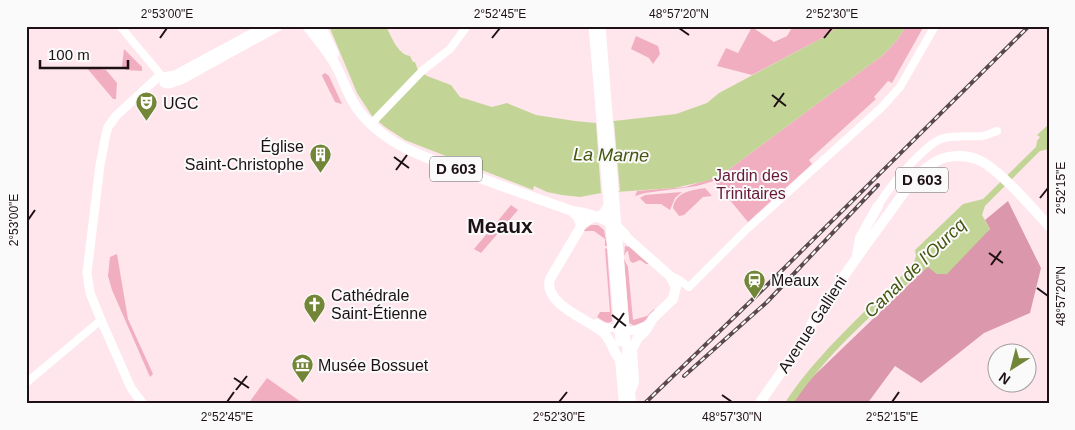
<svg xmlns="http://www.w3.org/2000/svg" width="1075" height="430" font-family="Arial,sans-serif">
<rect width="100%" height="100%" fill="#fee6ec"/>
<g fill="#f2aec1">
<path d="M793 26H839L824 37 752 75 717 66 726 48 738 53 752 27 774 42 787 36Z"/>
<path d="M906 26H924L892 83 888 81 874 97 876 99 809 160 812 164 748 222 714 181 697 186 645 193 635 196 637 191 685 187 720 176 883 55 897 40Z"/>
<path d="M636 36 658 46 660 54 653 64 649 58 631 49Z"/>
<path d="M124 49 142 67V71L126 70 122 66Z"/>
<path d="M86 67 106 70 117 83 116 99H113Z"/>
<path d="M325 73 329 76 342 104 335 102 323 78 322 75Z"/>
<path d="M705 188 712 196 703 197 684 215 679 216 673 208C675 192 692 190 705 188Z"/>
<path d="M682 192 675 198 670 210 661 204H646L640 198 645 195Z"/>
<path d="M511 205 518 210 481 253 474 249Z"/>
<path d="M591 225H598L604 230 607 246H605V239L594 231H583Z"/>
<path d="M625 246 630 247 649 264H646L640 260 633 263 630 261 628 251 626 252 624 256Z"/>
<path d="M605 248 607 249 612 321C607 325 602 320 597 317L600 312H610Z"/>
<path d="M117 254 128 319 153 374 150 377 112 290 108 276 110 257Z"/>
<path d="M624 259 628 267 633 320 647 316 654 309 655 312 642 323 635 326 629 323Z"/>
<path d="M267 378 304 404H248Z"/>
</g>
<path fill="#db97ab" d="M1008 201 1041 268 1030 313 984 333 921 383 895 366 867 404H790L797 392 928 266 937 274 990 229 985 220Z"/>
<g fill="#c3d596">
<path d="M329 26H386C391 36 398 55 410 56L413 62H415L418 70 427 76 451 85 460 97 492 107 507 103 536 115 575 121 596 123 676 114 707 103 719 93 824 37 839 26H906L897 40 883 55 720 176 706 181 674 188 601 193 580 197 562 195 547 192 534 186 533 190 415 144 405 140 385 127 372 116 357 93Z"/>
<path d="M1049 124V149L1040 151 985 206 982 215 990 229 947 274H937L928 267C881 305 827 353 793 404H784C819 351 868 309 913 265L916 256 915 250 963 204 983 199 1036 147 1037 141 1040 137 1037 135Z"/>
</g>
<path fill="#fee6ec" d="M614 122 620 191 601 193 596 123Z"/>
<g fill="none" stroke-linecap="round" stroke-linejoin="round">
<g stroke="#fff" stroke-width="8">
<path d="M120 26 160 74 163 80"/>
<path d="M370 125 423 70 450 49 467 26"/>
<path d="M876 211C883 193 926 142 944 138 957 135 970 137 983 136 988 135 993 132 997 131"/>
<path d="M581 225 603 213 608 204"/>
<path d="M670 276 676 278 689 287 746 230 882 107 900 87 935 26"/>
<path d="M597 323 604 327 632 331 649 324"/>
<path d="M26 383 101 320"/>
</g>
<g stroke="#fff" stroke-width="9">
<path d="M593 26 620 342"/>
<path d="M601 26 630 392"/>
<path d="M164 83 169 84 181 80 279 26"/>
<path d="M143 404 131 388 101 320 90 293 87 273 100 165 106 134 108 127 116 116 157 78 175 75 266 26"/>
</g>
<g stroke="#fff" stroke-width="10">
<path d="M307 26C317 39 329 52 336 66 345 83 350 102 363 116 390 147 427 158 465 172 500 186 536 198 572 211L578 217 581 225 579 230 550 279C542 304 590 320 604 333 612 341 613 353 620 359L624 404"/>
<path d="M319 26 324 33 334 54"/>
<path d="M572 211C588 212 620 223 627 238L670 276 676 287 673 299 653 318 646 330 637 339 632 350 634 382 630 392 631 403"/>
<path d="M857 255 860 238 878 206"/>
<path d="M759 404 807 335 812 323C836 287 861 251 887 216 901 197 916 171 939 160 949 155 965 155 976 159 997 166 1032 208 1049 226"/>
</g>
<defs>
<g id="rail">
<path d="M684 376 767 302 878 185"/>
<path d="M644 404 753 299 1029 26"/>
</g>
</defs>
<use href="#rail" stroke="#59494e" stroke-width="4"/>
<use href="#rail" stroke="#fafafa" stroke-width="2" stroke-dasharray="5.5" stroke-linecap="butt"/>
</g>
<path fill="none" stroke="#1e1115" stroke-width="2" d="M679 28 689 35M160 38 167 28M492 38 500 28M824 38 832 28M772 95 786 106M774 107 784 93M394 157 409 168M396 170 407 155M1040 198 1048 188M28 220 35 210M989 253 1003 263M991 265 1001 251M1037 288 1048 296M612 315 626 326M614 328 624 313M234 378 249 388M236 390 247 376M722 395 732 402M227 402 234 392M559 402 567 392M892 402 899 392"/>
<defs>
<symbol id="theatre-pin" viewBox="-11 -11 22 30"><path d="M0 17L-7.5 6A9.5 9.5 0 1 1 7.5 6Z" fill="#738637" stroke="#fafafa"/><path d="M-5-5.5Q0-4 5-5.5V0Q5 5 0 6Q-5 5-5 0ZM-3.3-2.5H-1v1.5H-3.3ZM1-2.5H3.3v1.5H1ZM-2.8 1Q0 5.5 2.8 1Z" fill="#fff"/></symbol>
<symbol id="building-pin" viewBox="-11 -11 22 30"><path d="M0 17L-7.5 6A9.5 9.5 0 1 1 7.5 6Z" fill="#738637" stroke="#fafafa"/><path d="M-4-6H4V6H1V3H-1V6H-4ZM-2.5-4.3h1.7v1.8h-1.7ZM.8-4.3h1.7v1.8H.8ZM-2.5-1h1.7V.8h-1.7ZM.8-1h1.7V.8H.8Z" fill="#fff"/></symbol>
<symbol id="station-pin" viewBox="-11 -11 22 30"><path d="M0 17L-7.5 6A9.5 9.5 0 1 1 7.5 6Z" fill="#738637" stroke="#fafafa"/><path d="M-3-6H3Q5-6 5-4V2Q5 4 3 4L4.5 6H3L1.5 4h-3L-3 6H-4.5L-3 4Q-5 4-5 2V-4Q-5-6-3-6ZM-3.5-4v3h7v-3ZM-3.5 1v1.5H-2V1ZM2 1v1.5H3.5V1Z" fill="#fff"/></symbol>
<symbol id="church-pin" viewBox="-11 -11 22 30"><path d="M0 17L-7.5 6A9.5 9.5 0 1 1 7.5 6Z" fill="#738637" stroke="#fafafa"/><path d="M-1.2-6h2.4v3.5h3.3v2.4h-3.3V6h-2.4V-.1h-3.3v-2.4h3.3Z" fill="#fff"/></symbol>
<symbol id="museum-pin" viewBox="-11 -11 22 30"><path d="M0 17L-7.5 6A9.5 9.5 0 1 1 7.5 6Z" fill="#738637" stroke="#fafafa"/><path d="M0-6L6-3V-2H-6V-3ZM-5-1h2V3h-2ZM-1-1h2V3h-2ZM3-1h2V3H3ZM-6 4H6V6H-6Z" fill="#fff"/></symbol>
</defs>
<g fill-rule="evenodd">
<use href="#theatre-pin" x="134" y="90" width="25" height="34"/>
<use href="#building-pin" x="308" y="142" width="25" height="34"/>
<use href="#station-pin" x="742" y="268" width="25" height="34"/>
<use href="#church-pin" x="302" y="292" width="25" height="34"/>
<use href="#museum-pin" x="290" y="352" width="25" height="34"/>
</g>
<g text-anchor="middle" stroke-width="4" stroke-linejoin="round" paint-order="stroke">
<g fill="#fafafa" stroke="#60575a" stroke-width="1">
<rect x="430" y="156.5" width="52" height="25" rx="4"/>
<rect x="896" y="167.5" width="52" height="25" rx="4"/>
</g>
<g font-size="15" font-weight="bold" fill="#1e1115">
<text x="456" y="174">D 603</text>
<text x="922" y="185">D 603</text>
</g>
<g font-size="16" fill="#1e1115" stroke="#fafafa" text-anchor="start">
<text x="163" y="109">UGC</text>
<text x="304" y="152" text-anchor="end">Église<tspan x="304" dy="18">Saint-Christophe</tspan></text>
<text x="771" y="286">Meaux</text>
<text x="331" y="301">Cathédrale<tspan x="331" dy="18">Saint-Étienne</tspan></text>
<text x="318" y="371">Musée Bossuet</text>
</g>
<g font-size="16" fill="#661737" stroke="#fafafa">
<text x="751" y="181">Jardin des<tspan x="751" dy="18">Trinitaires</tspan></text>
</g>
<g font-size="16" fill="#1e1115" stroke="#fafafa">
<text transform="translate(812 324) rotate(-57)" y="6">Avenue Gallieni</text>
</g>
<g font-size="18" font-style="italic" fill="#465510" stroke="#fafafa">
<text transform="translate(611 155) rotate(1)" y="6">La Marne</text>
<text transform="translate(915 268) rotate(-44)" y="6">Canal de l'Ourcq</text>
</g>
<g font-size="21" font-weight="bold" fill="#1e1115" stroke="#fafafa">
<text x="500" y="233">Meaux</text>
</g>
</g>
<rect width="1075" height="430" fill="none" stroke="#fafafa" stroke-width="55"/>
<g transform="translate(1012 368) rotate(216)"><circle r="24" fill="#fafafa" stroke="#a29d9e"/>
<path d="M0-4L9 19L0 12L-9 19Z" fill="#738637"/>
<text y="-8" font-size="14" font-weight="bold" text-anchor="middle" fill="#1e1115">N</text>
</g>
<path d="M40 60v8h88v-8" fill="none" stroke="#1e1115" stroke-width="2.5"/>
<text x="48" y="60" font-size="15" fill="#1e1115" stroke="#fafafa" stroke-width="4" paint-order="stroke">100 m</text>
<rect x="28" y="28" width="1020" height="374" fill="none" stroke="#1e1115" stroke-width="2"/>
<g font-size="12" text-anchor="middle" fill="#1e1115">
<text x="167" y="18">2°53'00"E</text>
<text x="500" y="18">2°52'45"E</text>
<text x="679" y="18">48°57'20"N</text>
<text x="832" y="18">2°52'30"E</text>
<text transform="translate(1061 188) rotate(-90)" y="4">2°52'15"E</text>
<text transform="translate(14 220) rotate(-90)" y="4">2°53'00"E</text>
<text transform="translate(1061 296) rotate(-90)" y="4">48°57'20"N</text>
<text x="227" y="421">2°52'45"E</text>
<text x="559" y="421">2°52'30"E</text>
<text x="732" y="421">48°57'30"N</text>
<text x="892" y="421">2°52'15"E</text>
</g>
</svg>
